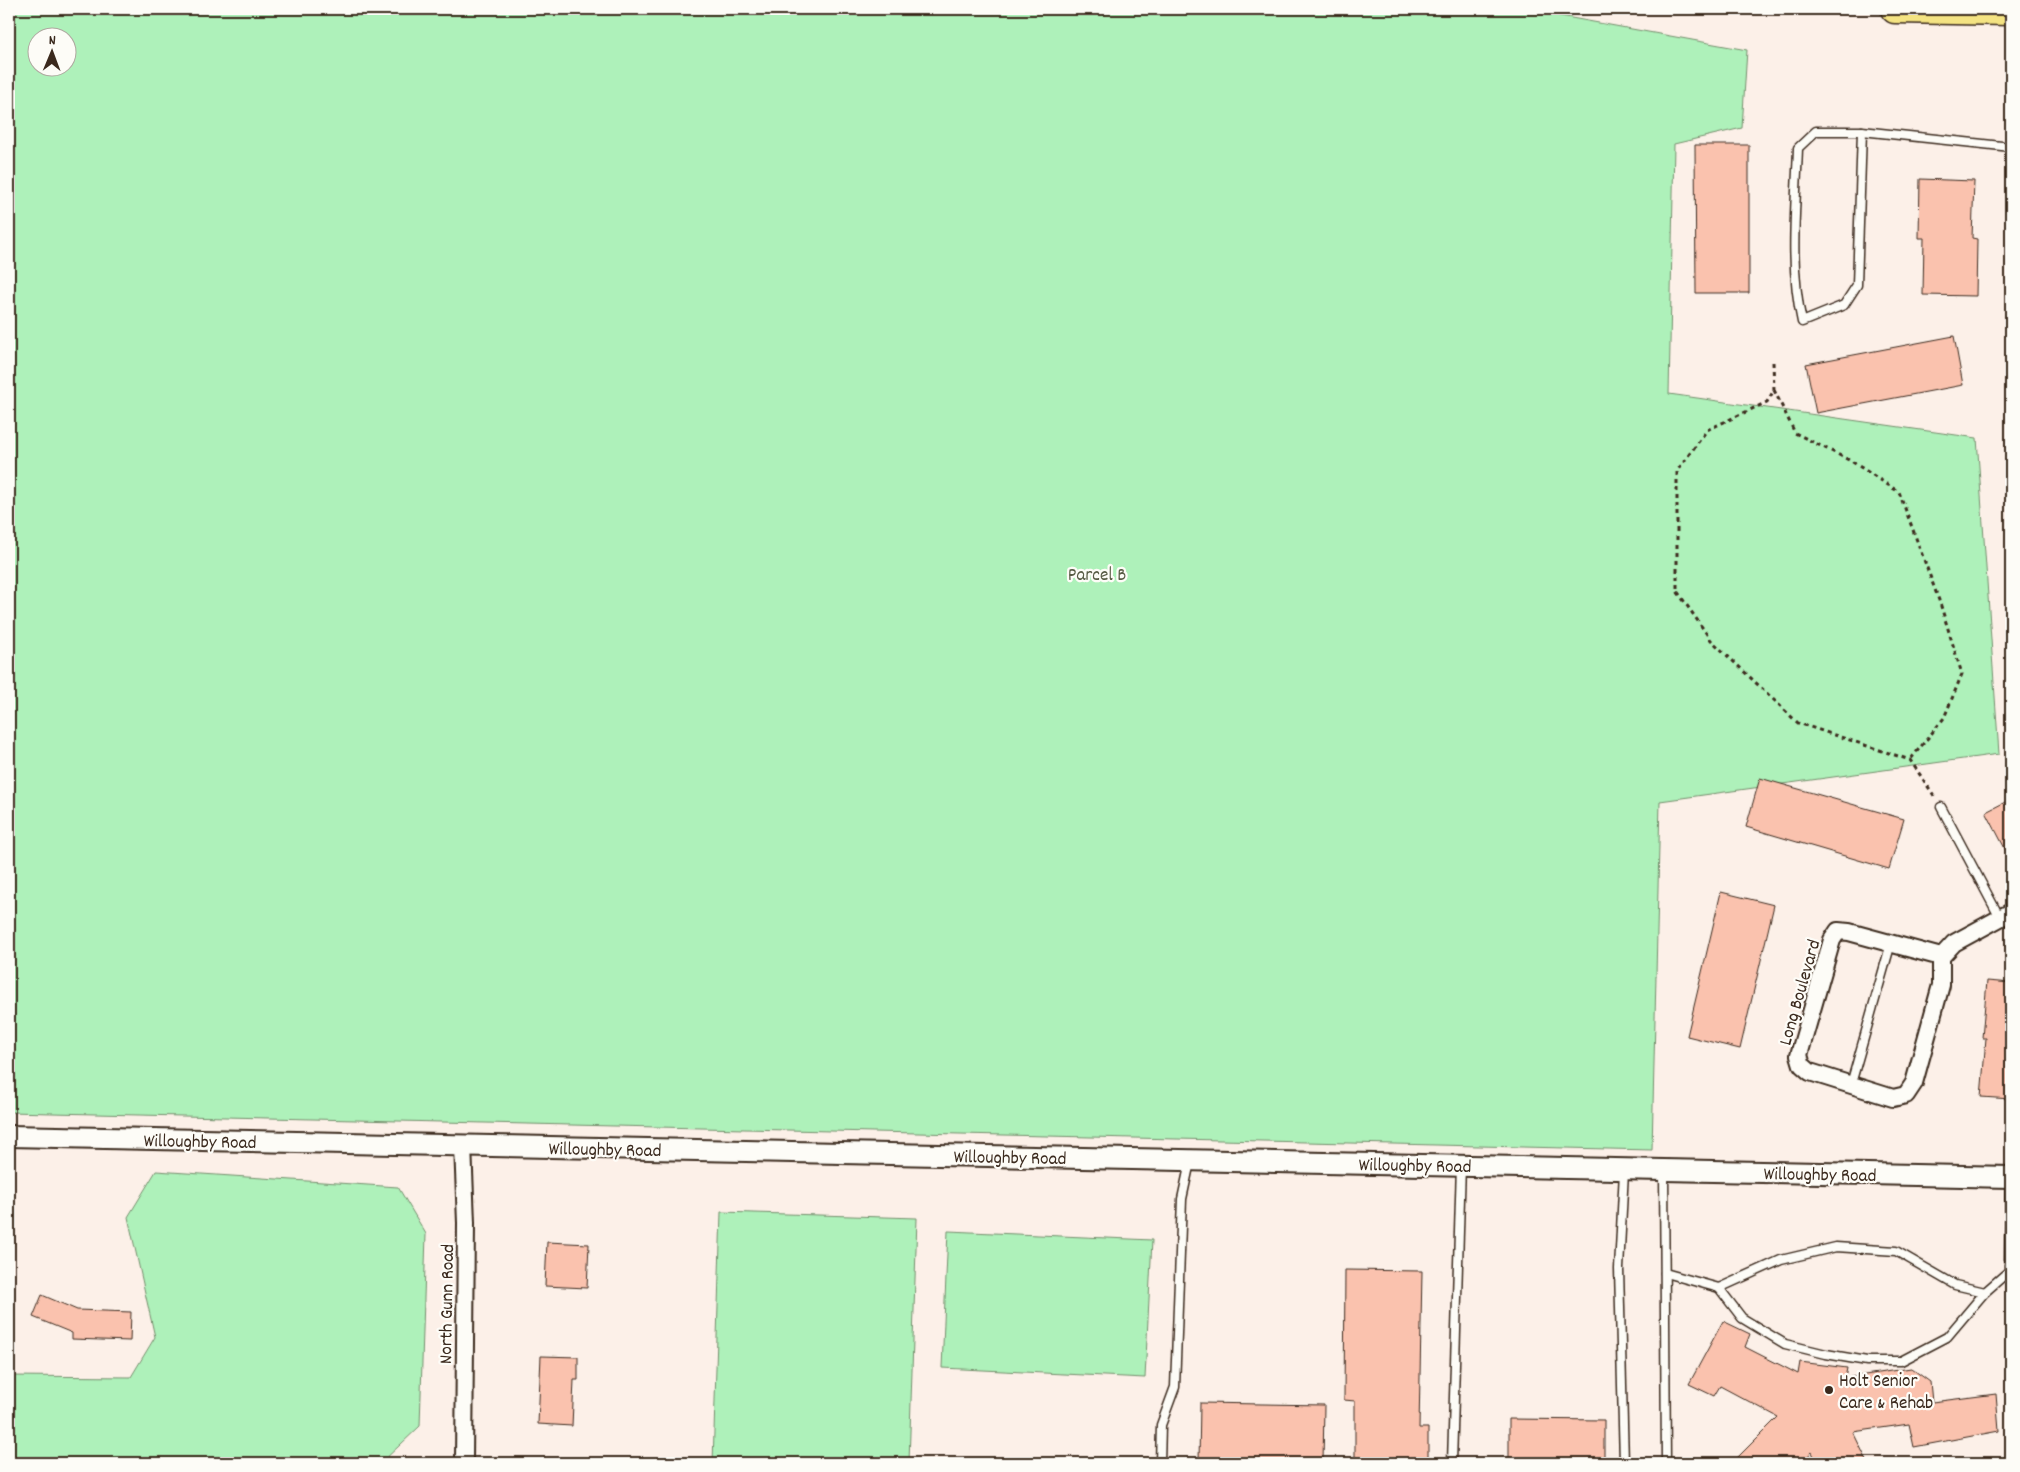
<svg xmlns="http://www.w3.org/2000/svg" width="2020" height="1472" font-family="Dekko,sans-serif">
<rect width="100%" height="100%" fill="#fcf0e8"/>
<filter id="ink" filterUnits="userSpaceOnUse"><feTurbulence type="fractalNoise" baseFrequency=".02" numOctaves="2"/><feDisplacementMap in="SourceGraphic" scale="10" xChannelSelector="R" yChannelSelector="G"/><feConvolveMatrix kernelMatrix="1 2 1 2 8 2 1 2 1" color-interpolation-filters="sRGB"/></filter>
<g filter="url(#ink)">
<g fill="#aef1ba" stroke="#748e6c" fill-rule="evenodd">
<path d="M9 9H1522L1747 50 1742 128 1674 144 1669 394 1977 438 1999 754 1660 801 1652 1150 9 1112ZM38 38H68V68H38Z"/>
<path d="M156 1171 398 1187 426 1234 420 1426 381 1463H9V1376L131 1377 155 1337 128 1217Z"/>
<path d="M721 1212 917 1218 909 1463H713Z"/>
<path d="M948 1231 1152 1240 1145 1378 942 1368Z"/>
</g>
<g fill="#fac2ae" stroke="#3b2a1e">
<path d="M1695 145H1749V293H1696Z"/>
<path d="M1920 179 1974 181 1972 238 1977 239 1976 296 1923 295 1924 238H1919Z"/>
<path d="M1954 336 1963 385 1816 413 1806 364Z"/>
<path d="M1760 778 1904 819 1889 869 1746 827Z"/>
<path d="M2011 799V860L1986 812Z"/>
<path d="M1721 892 1774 905 1740 1049 1687 1036Z"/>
<path d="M1987 981 2011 983V1099L1981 1097 1986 1038H1982Z"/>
<path d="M547 1242 589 1244 587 1288 545 1286Z"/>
<path d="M1345 1270 1422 1271 1419 1428H1428V1463H1355V1401L1344 1400Z"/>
<path d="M42 1295 77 1310 131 1312 130 1341 72 1339V1333L33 1317Z"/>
<path d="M1723 1321 1750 1334 1745 1347 1798 1374 1800 1362 1847 1368 1845 1378 1911 1368 1930 1382 1932 1402 1996 1394 1999 1431 1914 1447 1909 1424 1853 1432 1868 1463H1817L1812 1452 1800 1463H1732L1778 1417 1720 1386 1714 1396 1689 1384Z"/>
<path d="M541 1356 578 1357V1380H574L572 1426 538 1424Z"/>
<path d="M1200 1403 1324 1405 1323 1463H1199Z"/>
<path d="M1509 1419 1604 1420V1463H1509Z"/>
</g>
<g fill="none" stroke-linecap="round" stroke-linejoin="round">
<defs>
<g id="service">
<path d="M1816 131H1862L1857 285 1844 305 1802 322C1789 265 1796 206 1798 148Z"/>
<path d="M1862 131 2011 147"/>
<path d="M1941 807 2000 918"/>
<path d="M1851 1084 1891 943"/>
<path d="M1664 1170 1666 1463"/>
<path d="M2010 1178 2009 1271 2011 1272"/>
<path d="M1665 1273 1719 1288 1742 1318 1785 1344 1826 1354 1867 1361H1901L1947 1337 1985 1292 2009 1271"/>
<path d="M1719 1288 1781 1260 1836 1247 1896 1251 1955 1285 1985 1292"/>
<path d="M1160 1463 1161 1425 1175 1387 1182 1199 1190 1162"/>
<path d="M1452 1463 1461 1165"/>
<path d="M1624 1463 1619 1269 1624 1171"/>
</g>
<g id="minor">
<path d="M1838 931 1849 932 1941 957V985L1914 1083 1906 1095 1893 1098 1810 1072 1802 1065 1799 1055 1832 940Z"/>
<path d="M1941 957 1954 943 2011 912"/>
<path d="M463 1145 466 1223 464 1463"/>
</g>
<path id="tertiary" d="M9 1136 2011 1177"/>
<path id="motorway" d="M1895 9 2011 11"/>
</defs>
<use href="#service" stroke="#3b2a1e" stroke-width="11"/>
<use href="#minor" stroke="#3b2a1e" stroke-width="20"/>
<use href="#tertiary" stroke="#3b2a1e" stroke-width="24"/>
<use href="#motorway" stroke="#3b2a1e" stroke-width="31"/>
<g stroke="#3b2a1e" stroke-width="3" stroke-dasharray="4 4" stroke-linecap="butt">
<path d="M1773 362 1774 390 1767 402 1707 430 1677 471V591L1711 640 1798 723 1910 760 1935 797"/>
<path d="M1774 390 1795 433 1851 461 1899 492 1940 603 1962 674 1944 718 1910 760"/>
</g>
<use href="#service" stroke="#fdfcf7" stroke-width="8"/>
<use href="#minor" stroke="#fdfcf7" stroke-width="16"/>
<use href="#tertiary" stroke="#fdfcf7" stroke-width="20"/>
<use href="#motorway" stroke="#f4e382" stroke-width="28"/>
</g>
</g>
<circle fill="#3b2a1e" stroke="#fdfcf7" stroke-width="2" cx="1829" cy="1390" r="5"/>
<g text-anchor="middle" stroke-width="4.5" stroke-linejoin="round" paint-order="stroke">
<g font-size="19" fill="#585c45" stroke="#fdfcf7">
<text x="1097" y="580">Parcel B</text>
</g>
<g font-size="19" fill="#3b2a1e" stroke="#fdfcf7">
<text transform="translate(1798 992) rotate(-74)" y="7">Long Boulevard</text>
<text transform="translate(200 1140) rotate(1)" y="7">Willoughby Road</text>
<text transform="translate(605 1148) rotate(1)" y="7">Willoughby Road</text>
<text transform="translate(1010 1156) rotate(1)" y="7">Willoughby Road</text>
<text transform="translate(1415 1164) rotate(1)" y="7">Willoughby Road</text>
<text transform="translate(1820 1173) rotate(1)" y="7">Willoughby Road</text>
<text transform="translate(445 1304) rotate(-89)" y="7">North Gunn Road</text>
</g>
<g font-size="19" fill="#3b2a1e" stroke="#fdfcf7" text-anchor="start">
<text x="1839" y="1386">Holt Senior<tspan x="1839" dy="22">Care &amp; Rehab</tspan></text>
</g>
</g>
<rect width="2020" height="1472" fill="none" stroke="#fdfcf7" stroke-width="30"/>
<rect x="15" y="15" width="1990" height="1442" fill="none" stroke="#3b2a1e" stroke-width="2" filter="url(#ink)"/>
<g transform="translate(52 52) rotate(1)"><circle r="24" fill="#fdfcf7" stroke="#afa8a0"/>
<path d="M0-4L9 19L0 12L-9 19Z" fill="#3b2a1e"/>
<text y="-8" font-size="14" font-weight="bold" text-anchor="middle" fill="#3b2a1e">N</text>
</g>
</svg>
